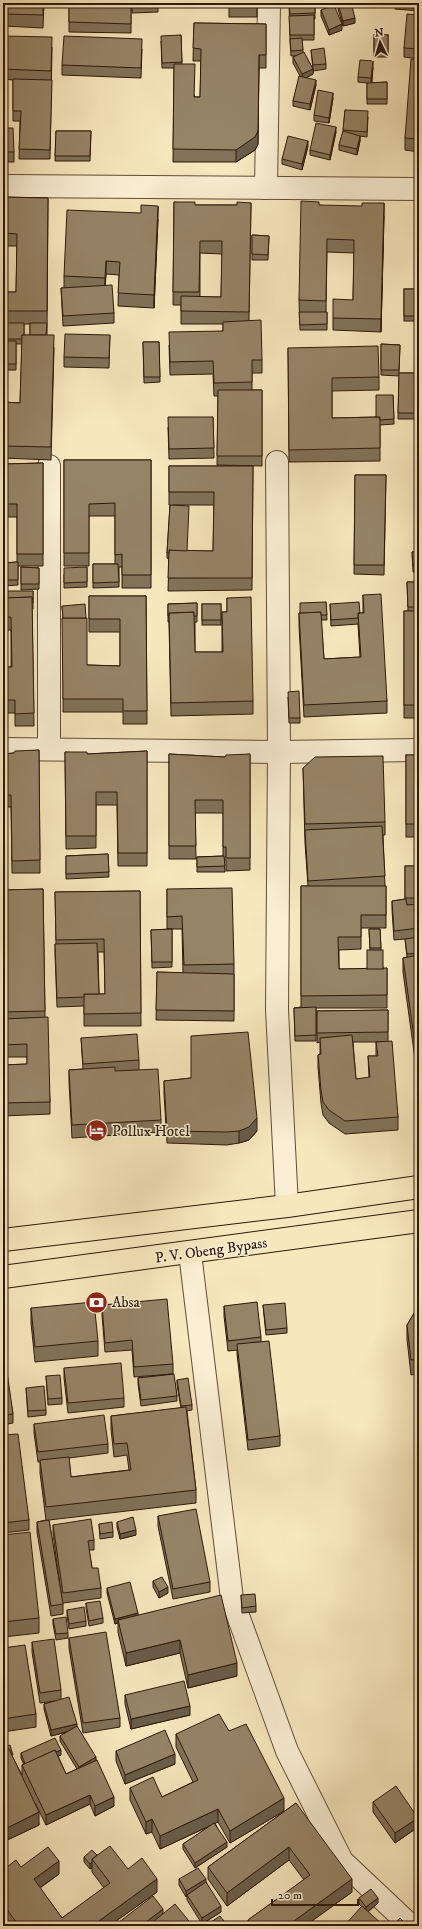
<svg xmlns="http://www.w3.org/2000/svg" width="422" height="1929" font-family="'IM FELL DW Pica',serif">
<rect width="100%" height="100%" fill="#f7e7bd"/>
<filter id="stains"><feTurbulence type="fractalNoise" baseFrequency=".005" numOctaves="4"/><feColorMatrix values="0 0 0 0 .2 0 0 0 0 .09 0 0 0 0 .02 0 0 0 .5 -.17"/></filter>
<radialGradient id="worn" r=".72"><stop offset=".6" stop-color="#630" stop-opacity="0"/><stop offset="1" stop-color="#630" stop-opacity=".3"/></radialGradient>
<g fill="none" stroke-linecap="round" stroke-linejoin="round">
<defs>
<g id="minor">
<path d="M3 186 419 189"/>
<path d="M266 188 269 3"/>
<path d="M277 462 279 752 277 1010 287 1206"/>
<path d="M49 466V749"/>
<path d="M3 749 279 752 419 750"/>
<path d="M190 1253 232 1599 287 1751 342 1861 411 1926"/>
</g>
<g id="trunk">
<path d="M3 1240 287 1206 419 1187"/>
<path d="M3 1277 419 1221"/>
</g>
</defs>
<use href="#minor" stroke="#604c37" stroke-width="24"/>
<use href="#trunk" stroke="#2d180a" stroke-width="24"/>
<use href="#minor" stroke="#faefd4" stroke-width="22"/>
<use href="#trunk" stroke="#f7e7bd" stroke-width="22"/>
</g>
<g fill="#817259" stroke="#2d180a" fill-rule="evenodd">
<path d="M3 3H44L43 28 3 26Z"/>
<path d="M69 3H131V33L69 32Z"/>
<path d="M132 3H158V12L132 13Z"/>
<rect x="229" y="3" width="28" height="14"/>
<path d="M289 3H315V19H314V40H302L303 52 313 69 311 50 326 64V69L313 71V69V74L306 78 316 85 310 110 293 106V101L300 76 293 63V57L296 56H291L290 41Z"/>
<path d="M395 3H419V11L395 9Z"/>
<path d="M338 4 355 23 343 26 338 9Z"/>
<path d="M321 10 342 30 329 35 321 16Z"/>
<path d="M419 15V59L404 57V48Z"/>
<path d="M194 23 266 24V68H259L258 144 255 150 236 162H173L174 68H162L161 41 181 35 182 64 195 97H200L201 61H193Z"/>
<rect x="374" y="35" width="14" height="22"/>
<path d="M3 36 52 47 50 159H19L20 121H13V80L3 79Z"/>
<path d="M142 49 141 78 62 75V65Z"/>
<path d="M419 60V152L405 150V138Z"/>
<path d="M373 67 372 83 387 82V104H367V83L358 82V77Z"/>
<path d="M333 98 329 123 314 121V115Z"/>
<path d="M345 110 368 117 367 137 360 136V141L357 155 339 150V145L343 132Z"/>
<path d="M3 128 14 152V162H3Z"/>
<path d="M56 131H91L90 161H55Z"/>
<path d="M336 132 330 160 310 155V150Z"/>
<path d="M308 146 302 170 282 164V159Z"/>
<path d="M3 197 48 198 47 335 54 348 51 460 3 458V402L20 403 22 344H16V370H3V292H16L17 246H3ZM24 324H30V335H24Z"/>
<path d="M174 202 195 205H237L251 203 249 321 262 360V373H252V390H262V466L217 465 218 396H214L213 374 170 375 169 345 223 331V324H181V305H173ZM200 253 222 254 221 297H200Z"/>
<path d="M319 205 384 216 381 332 333 330V318L353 300 354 253 327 252 326 312H327V330H300L299 300Z"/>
<path d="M158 219 154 308 118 306 119 275 106 274 105 286 114 313V323L63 326 61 288H64V276Z"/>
<path d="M252 235 269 236 268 260H252Z"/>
<rect x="404" y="289" width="15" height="32"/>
<path d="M110 335 109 368 64 367V357Z"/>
<path d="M143 342H159L160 382 144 383Z"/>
<path d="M381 344 400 345 399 373H419V419H398L399 376 381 375Z"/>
<path d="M288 348 379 377V390L332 391V418L376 417 393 395 394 424 380 425V461L289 462Z"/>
<path d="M213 417 214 458 169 459 168 427Z"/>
<path d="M64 460H151V588H122V567H119V587L93 588V564H115V516H89V566H64Z"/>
<path d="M43 463V566H18V585L3 586V563L17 562V517H3V464Z"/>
<path d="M169 466H253L252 590 168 591 169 559 167 558V553L170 505H169ZM173 505H214L213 551H187Z"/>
<path d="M355 475H386L384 575 354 574Z"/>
<path d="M419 551V571L413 572 412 552Z"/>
<path d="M21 567 39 568V589L21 590Z"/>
<path d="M87 567V587L64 588V574Z"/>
<path d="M407 582H419V718H404V611H408Z"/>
<path d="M33 591V609H32L34 726H15V713H3V667H11V630H3V598H7Z"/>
<path d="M363 595 387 701V713L304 717 299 626V613L326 602 327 620H321L324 659 360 657 358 624 331 626 330 604 360 613H363Z"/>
<path d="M89 596H146L147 724H123V712H63V618L62 606 87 665 120 666V632H89Z"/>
<path d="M227 598 253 701V714L171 716 169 622H168V604L197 603V622H195V652H222V612H227Z"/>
<rect x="202" y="604" width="19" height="21"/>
<path d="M288 697 300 718V723H289Z"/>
<path d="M39 750 40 873H12L11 807H3V754L14 753Z"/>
<path d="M147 751V866H118L117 805H96V848L66 849 65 752 87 754Z"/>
<path d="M169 754 225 757 250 754V870L226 871V860H224L225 872H197V857L223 856V813H195L196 859H169Z"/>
<rect x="406" y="755" width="13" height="82"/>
<path d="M303 768 385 822V835H383L385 886H386V928H361V949L339 950V969H367L370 950 369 929H380L381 950 383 969 387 968V1008H316V1041H295L294 1008 301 1007V886H308L305 843Z"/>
<path d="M108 854 109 877 66 879V856Z"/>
<path d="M405 866H419V1088L403 972V958L407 957 405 939 394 940 392 910V901L405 899Z"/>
<path d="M43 889 45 1017 50 1102V1114L3 1116V1065L27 1064V1057H3V992H5V950H3V890Z"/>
<path d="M167 889 234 964V1021L156 1020 157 972 183 973 182 929H167Z"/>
<path d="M140 891 141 1026H84V1006L57 1007 55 954V944H56L55 892ZM98 952H104L105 994H99Z"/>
<path d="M172 929V967L152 968 151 930Z"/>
<path d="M388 1010V1041L398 1117V1130L345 1134 329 1123 323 1115 321 1103 318 1067V1055L320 1054V1042L317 1043V1011ZM353 1042H384H376V1056H368L369 1078 356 1079Z"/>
<path d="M81 1038 139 1060V1070L161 1120V1132L72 1138 69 1082V1070L83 1069Z"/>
<path d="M191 1078 257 1131 249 1140 239 1143 227 1145 167 1143 164 1094V1081Z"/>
<path d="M102 1305 173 1364V1374L177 1396V1401L141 1406 138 1384V1378L172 1374 134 1377 132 1350 105 1352 102 1315Z"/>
<path d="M263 1305 287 1328V1333L266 1335Z"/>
<path d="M419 1305V1373L411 1375 407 1339V1325Z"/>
<path d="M224 1306 261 1337V1342L280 1436V1446L248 1450 237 1354V1350L228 1351 224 1316Z"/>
<path d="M31 1308 98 1341V1356L35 1362 31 1323Z"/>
<path d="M3 1357 13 1414V1423L3 1425Z"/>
<path d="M64 1368 124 1398V1407L68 1413 64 1378Z"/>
<path d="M46 1376 62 1398V1404L48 1405Z"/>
<path d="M177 1380 192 1405V1410L187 1411 196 1490V1503L49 1520 61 1594 53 1534V1525L94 1540V1550H89L92 1568 101 1588V1598L63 1603V1614L51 1616 37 1532V1522L46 1520 40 1473V1462H38L34 1433V1424L108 1444V1453L69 1458 71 1477 129 1470 127 1455 114 1457 111 1429V1416L181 1408 177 1385Z"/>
<path d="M26 1388 46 1410V1415L28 1417Z"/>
<path d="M3 1435 29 1520V1530L3 1533Z"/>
<path d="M158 1516 210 1582V1592L173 1599 158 1526Z"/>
<path d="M117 1522 136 1535 120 1539 117 1527Z"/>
<path d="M99 1524 113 1532V1537L100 1539Z"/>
<path d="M3 1535 39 1618V1633L3 1637Z"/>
<path d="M153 1581 168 1593 159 1598 153 1587Z"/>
<path d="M107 1588 138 1615 237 1676 188 1688 180 1653 126 1666 118 1632V1623L115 1624 107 1593Z"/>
<path d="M241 1595 256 1606V1612L242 1613Z"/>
<path d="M86 1603 103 1618V1623L89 1626 86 1608Z"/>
<path d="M67 1610 86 1621V1626L69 1629 67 1615Z"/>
<path d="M53 1619 68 1633V1638L56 1640 53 1624Z"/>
<path d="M69 1638 120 1718V1727L83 1733 69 1648Z"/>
<path d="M32 1642 61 1690V1699L96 1760 114 1806 95 1816 90 1804 46 1825 35 1803 39 1825 3 1842V1748L13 1758 22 1775V1765H24L21 1758V1753L61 1755 58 1756 66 1774 77 1769 60 1741V1736L67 1732 51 1736 44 1709V1704L55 1701 40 1703 32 1652Z"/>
<path d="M3 1648 36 1714V1727L3 1732Z"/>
<path d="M125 1695 190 1715 131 1729 125 1704Z"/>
<path d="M229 1731 284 1811 230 1843 218 1822 215 1823 227 1847 195 1868 183 1849V1844L212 1825 160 1849 152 1832 146 1834 130 1800V1788L162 1797 193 1782 176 1747V1734Z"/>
<path d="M116 1751 175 1764 125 1784 116 1761Z"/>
<path d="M373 1802 418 1827 395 1843 373 1812Z"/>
<path d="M296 1803 352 1892 305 1926H248V1920L304 1880 289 1860 227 1906 208 1879V1867Z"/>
<path d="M97 1855 128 1869 157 1892 109 1926H10L3 1916V1870L21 1867 59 1874 40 1888 62 1918 104 1888 92 1872V1868L90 1869 84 1862V1857Z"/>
<path d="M179 1879 206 1882 221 1912 202 1924 187 1900V1896L186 1897 179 1885Z"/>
<path d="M359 1898 378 1903 368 1912 362 1907 359 1904Z"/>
</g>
<g fill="#695c48" stroke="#2d180a">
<path d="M355 18V23L343 26V21Z"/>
<path d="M342 24V30L329 35V30Z"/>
<path d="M259 55 258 144 255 150 236 162V150Z"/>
<path d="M373 61V67L371 83V78Z"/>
<path d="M313 69V74L302 80V74Z"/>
<path d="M316 80V85L310 110V104Z"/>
<path d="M333 93V98L329 123V118Z"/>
<path d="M336 127V132L330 160V155Z"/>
<path d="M360 136V141L357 155V149Z"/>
<path d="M308 141V146L302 170V164Z"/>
<path d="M384 203V216L381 332V319Z"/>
<path d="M158 206V219L154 308V295Z"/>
<path d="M106 261V274L105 290V278Z"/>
<path d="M257 1118V1131L249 1140 239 1143V1131Z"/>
<path d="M136 1530V1535L120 1539V1534Z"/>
<path d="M168 1587V1593L159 1598V1592Z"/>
<path d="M138 1613V1618L118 1620V1623L115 1624V1619Z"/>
<path d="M180 1640V1653L126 1666V1653Z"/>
<path d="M237 1663V1676L188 1688V1675Z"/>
<path d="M190 1706V1715L131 1729V1719Z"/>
<path d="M77 1724V1729L51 1736V1730Z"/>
<path d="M61 1750V1755L26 1770V1765Z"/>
<path d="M175 1754V1764L125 1784V1775Z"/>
<path d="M96 1757V1762L79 1773V1767Z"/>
<path d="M90 1795V1804L46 1825V1815Z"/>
<path d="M114 1797V1806L95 1816V1806Z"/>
<path d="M284 1798V1811L230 1843V1831Z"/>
<path d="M218 1809V1822L160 1849V1836Z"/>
<path d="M39 1812V1825L3 1842V1830Z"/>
<path d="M418 1818V1827L395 1843V1833Z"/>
<path d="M152 1819V1832L146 1834V1822Z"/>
<path d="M227 1842V1847L195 1868V1863Z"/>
<path d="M289 1847V1860L227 1906V1893Z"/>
<path d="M59 1861V1874L34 1892V1879Z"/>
<path d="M92 1862V1868L90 1869V1864Z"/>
<path d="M157 1879V1892L109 1926H92Z"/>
<path d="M206 1879V1885L187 1895V1896L186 1897V1891Z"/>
<path d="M352 1879V1892L305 1926H287Z"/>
<path d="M378 1898V1903L366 1913V1907Z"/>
<path d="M221 1906V1912L202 1924V1918Z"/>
<path d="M163 1909V1919L153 1922V1926H146V1922Z"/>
</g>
<g fill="#968467" stroke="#2d180a">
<path d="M3 3H43V15L3 14Z"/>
<path d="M69 3H131V24L69 22Z"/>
<rect x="229" y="3" width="28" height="4"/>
<path d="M289 3H315V13L290 14Z"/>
<path d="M343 3H351L355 18 343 21 338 4Z"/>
<path d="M334 5 342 24 329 30 321 10Z"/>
<path d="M407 14 419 15V49L404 48Z"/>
<path d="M314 15V35H290L289 16Z"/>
<path d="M194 23 266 24V55H259L258 131 255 137 236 150 173 149 174 64H195L194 97H200L201 49 193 48Z"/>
<path d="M181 35 182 62 162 63 161 36Z"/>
<rect x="374" y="35" width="14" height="17"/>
<path d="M3 36 52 37 51 71 3 69Z"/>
<path d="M64 36 142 39 141 68 62 65Z"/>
<path d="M302 38 303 50 291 51 290 39Z"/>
<path d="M324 48 326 64 313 65 311 50Z"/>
<path d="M304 52 313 69 302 74 293 57Z"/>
<path d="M411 59 419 60V139L405 138Z"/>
<path d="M360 60 373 61 371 78 358 77Z"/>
<path d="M299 76 316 80 310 104 293 101Z"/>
<path d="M13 79 52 80 50 150 19 149 21 111H13Z"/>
<path d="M387 82V99H367V83Z"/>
<path d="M318 90 333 93 329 118 314 115Z"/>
<path d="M345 110 368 111 367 132 343 130Z"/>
<path d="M316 123 336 127 330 155 310 150Z"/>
<path d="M3 128H13L14 152H3Z"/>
<path d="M56 131H91L90 156H55Z"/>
<path d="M343 131 360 136 357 149 339 145Z"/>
<path d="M288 136 308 141 302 164 282 159Z"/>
<path d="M3 197 48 198 47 311H3V292H16L17 234 3 233Z"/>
<path d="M301 201 319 202V205L362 206V203H384L381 319 333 318V299L353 300 354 240 327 239 326 301 299 300Z"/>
<path d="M174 202H195V205H237V202L251 203 249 312 181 311V296L221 297 222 241H200L199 292H173Z"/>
<path d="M141 205 158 206 154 295 118 293 120 262 106 261 105 278 64 276 67 210 141 213Z"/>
<path d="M252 235 269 236 268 255 252 254Z"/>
<path d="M112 285 114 313 63 316 61 288Z"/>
<rect x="404" y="289" width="15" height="27"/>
<path d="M299 312H327V324L300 325Z"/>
<path d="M261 320 262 360H252V382L214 383 213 361 170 362 169 332 223 331V322Z"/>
<path d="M3 323H24V335H22V339H3Z"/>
<path d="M30 323H47L46 335H30Z"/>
<path d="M65 334 110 335 109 358 64 357Z"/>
<path d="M22 335H54L51 447 3 446V402L20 403Z"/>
<rect x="3" y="341" width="13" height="23"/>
<path d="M143 342H159L160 377H144Z"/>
<path d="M381 344 400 345 399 370H381Z"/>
<path d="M378 346 379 377 332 378V418L380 417V448L289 450 288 348Z"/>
<path d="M399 373H419V413H398Z"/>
<path d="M218 390H262V456H217Z"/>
<path d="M376 395H393L394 419 380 420V417H376Z"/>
<path d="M168 417H213L214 448 169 449Z"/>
<path d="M64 460H151V575H122V554L115 555V503L89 504V553H64Z"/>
<path d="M43 463V554H17V504H3V464Z"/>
<path d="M169 466H253L252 578H168L169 550 213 551 214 492H169Z"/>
<path d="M355 475H386L384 565H354Z"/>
<path d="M170 505 189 506 187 551 169 550V553H167Z"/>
<path d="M419 551V566H413L412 552Z"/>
<path d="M18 562V580H3V563Z"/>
<path d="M93 564H118L119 582 93 583Z"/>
<path d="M21 567 39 568V584H21Z"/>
<path d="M87 567V582L64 583V568Z"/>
<path d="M407 582H419V607H408Z"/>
<path d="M7 591H33V603H32V597L7 598Z"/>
<path d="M381 594 387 701 304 705 299 613 321 612 324 659 361 657 358 613H364L363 595Z"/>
<path d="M89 596H146L147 711H123V699H63L62 618H87V665L120 666V619H89Z"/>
<path d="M32 597 34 713 15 714V700H3V667H12L11 617H3V598Z"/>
<path d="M251 597 253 701 171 703 169 613 194 612 195 652H223L222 612H227V598Z"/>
<path d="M326 602 327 615H321V612L300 613V603Z"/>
<path d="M359 602 360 613H358V618L331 620 330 604Z"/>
<path d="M197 603V616H194V612L169 613V616H168V604Z"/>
<path d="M85 604 86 618H63L62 606Z"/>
<rect x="202" y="604" width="19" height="16"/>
<rect x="404" y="611" width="15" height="94"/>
<path d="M299 691 300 718H289L288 692Z"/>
<path d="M39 750 40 860 12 861 11 795H3V754L14 753 15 751Z"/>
<path d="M147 751V853H118L117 792H96V836H66L65 752H87V754Z"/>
<path d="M169 754 225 757 226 755 250 754V858H226V847H223V800H195L196 846H169Z"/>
<rect x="406" y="755" width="13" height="69"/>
<path d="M383 756 385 822 305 824 303 768 315 757Z"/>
<path d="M382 826 385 876 308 881 305 830Z"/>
<path d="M108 854 109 872 66 874V856Z"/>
<path d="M224 856 225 866 197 867V857Z"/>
<rect x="405" y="866" width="14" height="32"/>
<path d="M301 886H386V915H361V937H338L339 969 387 968V995L301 996Z"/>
<path d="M232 888 234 964 184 965 182 916 167 917V889Z"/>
<path d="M43 889 45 1011 3 1012V992H5V938H3V890Z"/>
<path d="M140 891 141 1013 84 1014V994H105L104 939 56 940 55 892Z"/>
<path d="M406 899 407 905 419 904V928L394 931 392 901Z"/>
<path d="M172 929V962H152L151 930Z"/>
<path d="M369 929H380L381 948H370Z"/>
<path d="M419 937V953L407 954 405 939Z"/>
<path d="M97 943 99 994H84V997L57 998 55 944Z"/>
<rect x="367" y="950" width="16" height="19"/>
<path d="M419 955V1073L403 958Z"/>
<path d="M157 972 234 974V1011L156 1010Z"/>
<path d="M316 1007V1035L295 1036 294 1008Z"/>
<path d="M388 1010V1032L317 1033V1011Z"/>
<path d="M48 1017 50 1102 3 1103V1065L27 1064V1044L3 1045V1019Z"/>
<path d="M248 1032 257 1118 249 1127 239 1131 227 1132 167 1131 164 1081 191 1078V1036Z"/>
<path d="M137 1034 139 1060 83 1064 81 1038Z"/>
<path d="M352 1035 356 1079 370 1077 368 1056H378L376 1042 392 1041 398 1117 345 1121 329 1110 323 1102 321 1090 318 1055 321 1054 320 1038Z"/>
<path d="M115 1067V1071L158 1069 161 1120 72 1125 69 1070Z"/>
<path d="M167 1299 173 1364 134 1367 132 1340 105 1343 102 1305Z"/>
<path d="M94 1302 98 1341 35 1347 31 1308Z"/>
<path d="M257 1302 261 1337 228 1341 224 1306Z"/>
<path d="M285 1303 287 1328 266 1330 263 1305Z"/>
<path d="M419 1305V1359L411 1360 407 1325Z"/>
<path d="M269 1341 280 1436 248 1440 237 1344Z"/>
<path d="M3 1357H6V1372L3 1373Z"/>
<path d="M121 1363 124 1398 68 1403 64 1368Z"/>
<path d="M7 1372 13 1414 3 1415V1373Z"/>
<path d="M174 1374 177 1396 141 1400 138 1378Z"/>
<path d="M60 1375 62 1398 48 1399 46 1376Z"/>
<path d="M188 1378 192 1405 181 1406 177 1380Z"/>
<path d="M44 1386 46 1410 28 1411 26 1388Z"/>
<path d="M186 1407 196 1490 46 1507 40 1460 69 1457 71 1477 131 1470 127 1443 114 1444 111 1416Z"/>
<path d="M104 1415 108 1444 38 1452 34 1424Z"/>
<path d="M18 1434 29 1520 3 1523V1435Z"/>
<path d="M196 1509 210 1582 173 1589 158 1516Z"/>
<path d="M133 1517 136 1530 120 1534 117 1522Z"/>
<path d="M91 1519 94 1540 88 1541 92 1568H98L101 1588 63 1593 53 1525Z"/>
<path d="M49 1520 63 1604 51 1606 37 1522Z"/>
<path d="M112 1522 113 1532 100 1534 99 1524Z"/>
<path d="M30 1532 39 1618 3 1622V1535Z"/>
<path d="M162 1577 168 1587 159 1592 153 1581Z"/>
<path d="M130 1582 138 1613 115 1619 107 1588Z"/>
<path d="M255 1594 256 1606 242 1608 241 1595Z"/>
<path d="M221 1595 237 1663 188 1675 180 1640 126 1653 118 1620Z"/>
<path d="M100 1601 103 1618 89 1621 86 1603Z"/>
<path d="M84 1607 86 1621 69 1624 67 1610Z"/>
<path d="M66 1617 68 1633 56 1634 53 1619Z"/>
<path d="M106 1632 120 1718 83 1723 69 1638Z"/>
<path d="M54 1639 61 1690 40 1693 32 1642Z"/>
<path d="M25 1645 36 1714 3 1719V1648Z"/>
<path d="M184 1681 190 1706 131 1719 125 1695Z"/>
<path d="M69 1697 77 1724 51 1730 44 1704Z"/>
<path d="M219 1714 229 1731 246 1724 284 1798 230 1831 218 1809 160 1836 152 1819 146 1822 130 1788 153 1777 162 1797 198 1780 176 1734Z"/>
<path d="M77 1726 96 1757 79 1767 60 1736Z"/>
<path d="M165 1730 175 1754 125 1775 116 1751Z"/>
<path d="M55 1738 61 1750 56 1752 55 1750 25 1764 21 1753Z"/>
<path d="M10 1745 13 1755H12L9 1749 3 1752V1748Z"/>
<path d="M9 1749 39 1812 3 1830V1752Z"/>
<path d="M55 1750 66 1774 97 1760 114 1797 95 1806 90 1795 46 1815 22 1765Z"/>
<path d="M396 1786 418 1818 395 1833 373 1802Z"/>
<path d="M296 1803 352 1879 287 1926H252L248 1920 310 1875 289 1847 227 1893 208 1867Z"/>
<path d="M214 1823 227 1842 195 1863 183 1844Z"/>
<path d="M110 1846 128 1869 142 1858 157 1879 92 1926H19L3 1904V1870L16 1860 21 1867 48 1847 59 1861 34 1879 62 1918 110 1883 92 1859Z"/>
<path d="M92 1850 97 1855 92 1859V1862L90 1864 84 1857Z"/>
<path d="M198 1868 206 1879 186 1891 179 1879Z"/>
<path d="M206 1882 221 1906 202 1918 187 1895Z"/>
<path d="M371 1889 378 1898 366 1907 359 1898Z"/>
<path d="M153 1896 163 1909 146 1922 149 1926H114Z"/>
<path d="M175 1904 193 1926H156L153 1922Z"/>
<path d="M362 1906 384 1926H344Z"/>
<path d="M220 1916 228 1926H209L208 1924Z"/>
<path d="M400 1918 408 1926H393Z"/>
</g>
<defs>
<symbol id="hotel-disc" viewBox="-11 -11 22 22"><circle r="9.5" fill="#8f2418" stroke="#faefd4"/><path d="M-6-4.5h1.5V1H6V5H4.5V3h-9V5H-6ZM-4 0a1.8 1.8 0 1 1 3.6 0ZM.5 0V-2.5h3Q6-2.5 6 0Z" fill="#fff"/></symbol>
<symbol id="bank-disc" viewBox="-11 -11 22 22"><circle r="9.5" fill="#8f2418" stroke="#faefd4"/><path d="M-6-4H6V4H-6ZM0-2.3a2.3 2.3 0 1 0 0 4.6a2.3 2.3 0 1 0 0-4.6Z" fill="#fff"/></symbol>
</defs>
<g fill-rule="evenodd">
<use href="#hotel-disc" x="84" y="1118" width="25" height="25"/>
<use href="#bank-disc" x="84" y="1290" width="25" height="25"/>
</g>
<g text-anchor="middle" stroke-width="3" stroke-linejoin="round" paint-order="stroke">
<g font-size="15" fill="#2d180a" stroke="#faefd4" text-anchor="start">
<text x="112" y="1136">Pollux Hotel</text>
<text x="112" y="1307">Absa</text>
</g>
<g font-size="15" fill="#2d180a" stroke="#faefd4">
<text transform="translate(211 1250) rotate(-8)" y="5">P. V. Obeng Bypass</text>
</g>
</g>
<rect width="422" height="1929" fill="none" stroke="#f7e7bd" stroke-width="16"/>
<rect x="4" y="4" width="414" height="1921" fill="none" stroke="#2d180a" stroke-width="2"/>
<rect x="8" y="8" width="406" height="1913" fill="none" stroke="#2d180a"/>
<g transform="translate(380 42) rotate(355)" stroke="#faefd4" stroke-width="3" paint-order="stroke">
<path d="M0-3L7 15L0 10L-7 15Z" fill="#2d180a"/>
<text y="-6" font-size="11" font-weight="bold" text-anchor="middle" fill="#2d180a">N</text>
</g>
<path d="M272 1899v6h86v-6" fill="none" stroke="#2d180a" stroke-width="2"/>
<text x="278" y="1899" font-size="12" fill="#2d180a" stroke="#faefd4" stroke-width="3" paint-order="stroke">20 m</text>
<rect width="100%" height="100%" filter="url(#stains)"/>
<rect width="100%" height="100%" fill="url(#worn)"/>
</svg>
